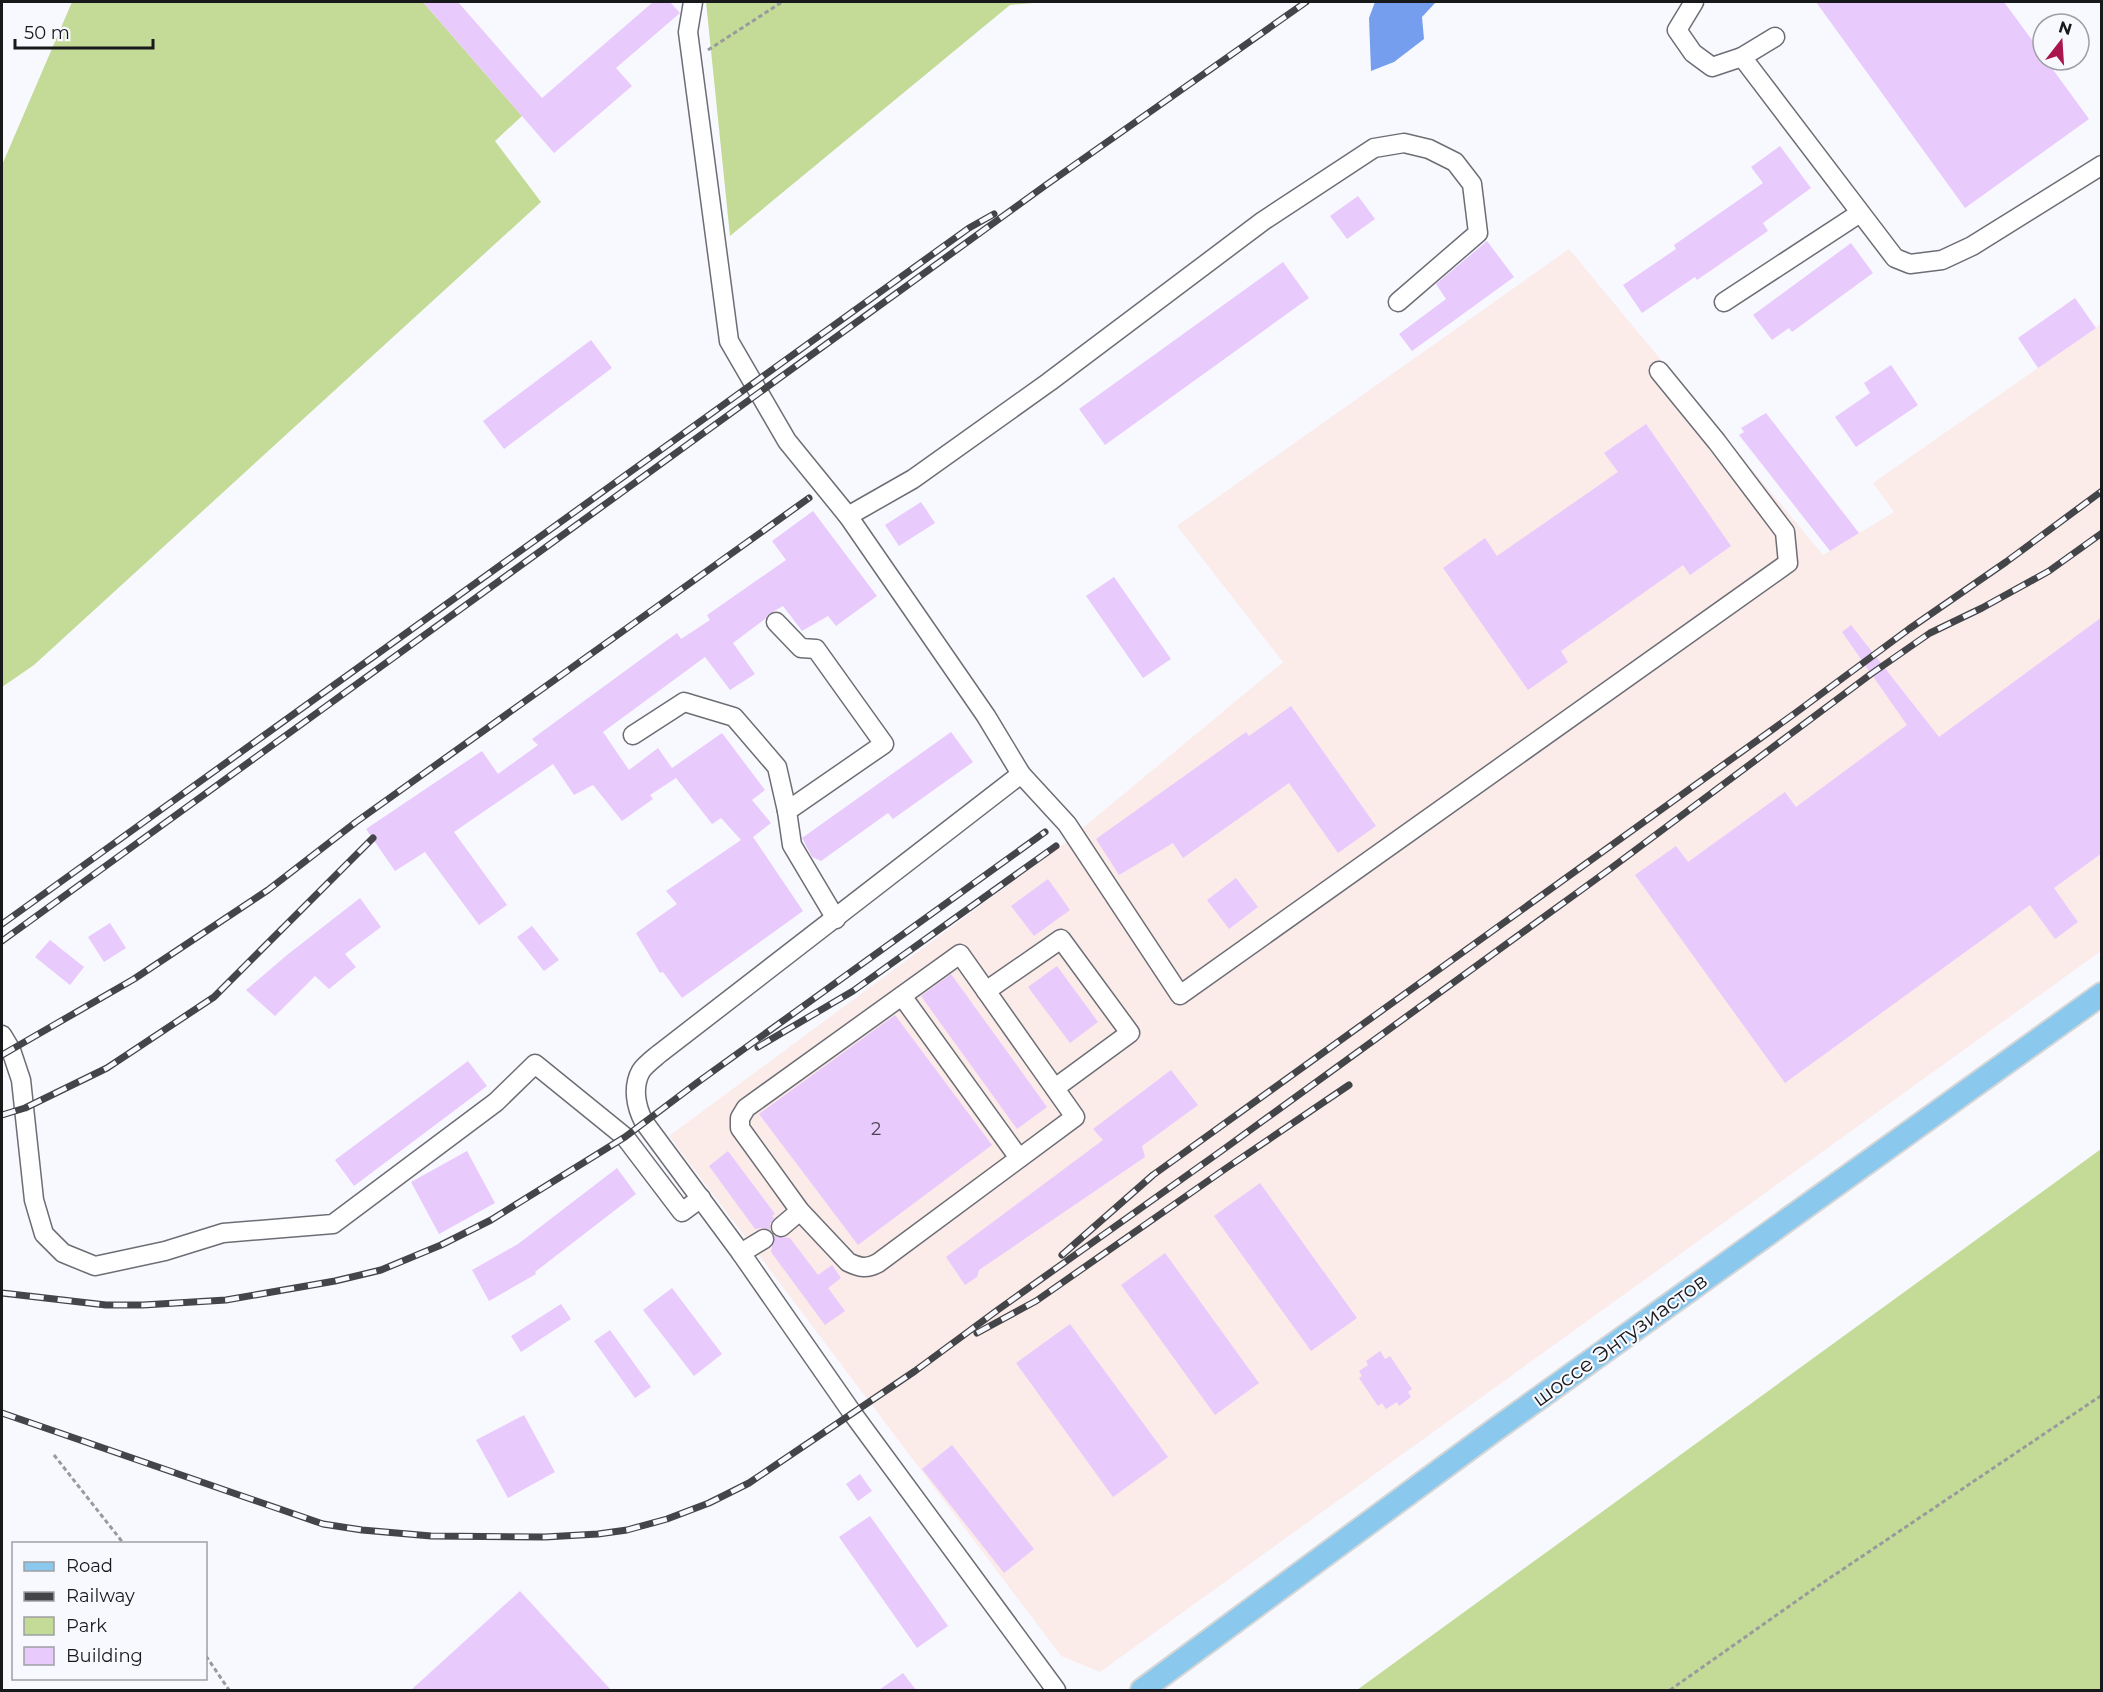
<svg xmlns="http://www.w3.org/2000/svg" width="2103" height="1692" font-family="Montserrat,sans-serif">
<rect width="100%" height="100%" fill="#f8f9ff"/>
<path fill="#fbebe9" d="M1569 249 1823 555 1894 512 1873 483 2101 324V951L1100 1672 1061 1656 669 1136 1061 846 1283 662 1177 526Z"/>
<g fill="#c3db96">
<path d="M72 2H423L522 116 495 141 541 202 34 665 2 687V165Z"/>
<path d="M706 2H1046L1010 5 730 236Z"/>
<path d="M2101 1149V1690H1357Z"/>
</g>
<path fill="#769eee" d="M1375 2H1436L1422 17 1424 39 1394 62 1371 71 1369 18Z"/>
<g fill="#e9cafd">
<path d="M423 2H458L542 98 653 2H670L680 13 616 68 632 86 554 153Z"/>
<path d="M1816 2H2004L2043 55V60H2046L2089 119 1965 208Z"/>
<path d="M1780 146 1811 188 1763 223 1768 231 1697 280 1695 277 1642 313 1623 285 1676 249 1674 245 1763 183 1751 167Z"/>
<path d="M1358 196 1375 219 1347 239 1330 216Z"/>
<path d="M1487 241 1514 277 1412 351 1399 334 1446 299 1436 284Z"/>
<path d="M1851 243 1873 273 1792 332 1789 328 1772 340 1753 315Z"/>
<path d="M1283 262 1309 298 1105 445 1079 409Z"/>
<path d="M2075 298 2096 328 2038 368 2018 338Z"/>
<path d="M591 340 612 368 504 449 483 421Z"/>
<path d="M1891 365 1918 405 1856 447 1835 417 1870 393 1864 383Z"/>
<path d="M1766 413 1859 533 1830 551 1739 435 1744 432 1741 428Z"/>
<path d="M1646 424 1731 546 1690 575 1683 565 1561 651 1568 662 1528 690 1443 568 1485 538 1497 556 1618 472 1604 453Z"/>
<path d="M921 502 935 523 899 546 885 525Z"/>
<path d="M813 511 877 596 836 626 828 616 802 631 783 606 769 614 765 619 733 643 755 674 730 690 705 657 603 732 629 770 658 748 672 768 722 733 765 790 752 800 771 823 753 837 803 911 682 998 663 972 660 973 636 933 677 904 666 891 741 840 721 818 712 824 676 778 650 795 653 799 622 821 593 785 574 795 553 764 454 832 507 905 479 925 425 852 395 871 366 829 482 751 498 774 538 745 532 739 677 633 681 639 710 620 707 615 786 560 772 541Z"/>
<path d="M1114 577 1171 659 1143 678 1086 596Z"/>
<path d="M2102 617V853L2054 888 2078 922 2055 939 2030 905 1785 1083 1635 875 1676 846 1688 862 1785 792 1796 807 1907 725 1842 632 1851 625 1939 737Z"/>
<path d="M1291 706 1376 826 1338 853 1289 783 1183 858 1173 843 1119 875 1096 839 1246 732 1249 736Z"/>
<path d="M951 732 973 762 893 819 888 813 821 861 812 857 802 838Z"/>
<path d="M1236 878 1258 907 1229 929 1207 900Z"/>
<path d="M1048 879 1070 910 1034 936 1011 906Z"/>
<path d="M360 898 381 927 345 954 356 967 329 989 315 976 275 1016 246 990 287 955Z"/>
<path d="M110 923 126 948 104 962 88 937Z"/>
<path d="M532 926 559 960 544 971 517 937Z"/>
<path d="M50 940 84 967 70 985 35 957Z"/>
<path d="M1057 966 1098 1022 1070 1043 1028 987Z"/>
<path d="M951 974 1047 1107 1017 1129 921 996Z"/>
<path d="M895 1015 992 1145 858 1245 759 1114Z"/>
<path d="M468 1061 487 1086 354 1186 335 1160Z"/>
<path d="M1171 1070 1198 1105 1142 1146 1145 1157 979 1270 977 1277 965 1285 946 1257 1103 1140 1093 1129Z"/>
<path d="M467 1151 495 1203 439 1234 411 1182Z"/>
<path d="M728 1151 775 1214 772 1216 774 1218 770 1224V1230L764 1228 755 1229 709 1166Z"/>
<path d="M617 1168 636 1194 535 1272 536 1274 489 1301 472 1270 518 1244Z"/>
<path d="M1260 1183 1357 1318 1311 1351 1214 1216Z"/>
<path d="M774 1236 790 1238 818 1275 832 1265 841 1278 828 1288 845 1311 825 1325 771 1252Z"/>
<path d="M1165 1253 1259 1383 1215 1415 1121 1285Z"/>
<path d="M672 1288 722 1354 694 1376 643 1310Z"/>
<path d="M561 1304 571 1319 521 1352 511 1336Z"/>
<path d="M1070 1324 1168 1457 1113 1497 1016 1363Z"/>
<path d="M610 1330 651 1387 635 1398 594 1341Z"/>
<path d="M1380 1351 1385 1359 1390 1356 1412 1389 1408 1392 1411 1397 1399 1406 1397 1402 1386 1409 1382 1403 1378 1406 1359 1378 1362 1376 1359 1371 1368 1365 1366 1361Z"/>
<path d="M524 1415 555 1472 508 1498 476 1440Z"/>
<path d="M952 1445 1034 1549 1004 1573 922 1469Z"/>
<path d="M860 1474 872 1491 858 1501 846 1484Z"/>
<path d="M870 1516 948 1626 917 1648 839 1537Z"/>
<path d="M520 1591 611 1690H411Z"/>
<path d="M903 1673 916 1690H879Z"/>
</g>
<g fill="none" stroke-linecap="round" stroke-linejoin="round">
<defs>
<g id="minor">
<path d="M693 2 688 32 729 341 787 441 848 516 986 716 1021 774 659 1054C653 1059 645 1065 641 1071 632 1087 636 1107 644 1122L741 1253 853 1414 1056 1690"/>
<path d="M1694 2 1677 30 1693 53 1712 67 1742 57"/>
<path d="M1775 37 1742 57 1895 258 1910 264 1942 260 1972 246 2102 165"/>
<path d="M1724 302 1860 213"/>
<path d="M848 516 913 479 1049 382 1263 221 1374 148 1404 143 1429 149 1455 162 1472 184 1478 233 1398 302"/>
<path d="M776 622 801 648 816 649 884 744 787 811 792 845 836 919"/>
<path d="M633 735 684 702 734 717 777 767 787 811"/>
<path d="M1021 774 1067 824 1180 995 1788 563 1785 532 1717 442 1659 371"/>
<path d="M960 954 1075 1117 878 1263C867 1269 860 1268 848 1262L800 1211 740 1128V1118L746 1108Z"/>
<path d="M986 991 1061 939 1130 1033 1055 1088"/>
<path d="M902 996 1019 1158"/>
<path d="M2 1035 11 1050 21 1080 34 1200 44 1234 63 1253 95 1266 165 1251 223 1233 333 1224 496 1102 535 1064 625 1137 682 1212 701 1198"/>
<path d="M781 1227 800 1211"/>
<path d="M741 1253 764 1239"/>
</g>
<path id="major" d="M1142 1690 1496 1429 2102 994"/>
</defs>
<use href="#minor" stroke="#6d6e75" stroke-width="21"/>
<use href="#major" stroke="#d5d6d6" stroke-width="26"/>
<g stroke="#999a9e" stroke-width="3" stroke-dasharray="4.5 3" stroke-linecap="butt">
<path d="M708 50 782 2"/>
<path d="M54 1455 124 1544"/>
<path d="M206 1656 229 1690"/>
<path d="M1670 1690 1815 1588 2102 1395"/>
</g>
<use href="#minor" stroke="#fff" stroke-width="18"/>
<use href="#major" stroke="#8ac8ee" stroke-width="22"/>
<defs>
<g id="rail">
<path d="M2 924 969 228 994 214"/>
<path d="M2 941 1046 185 1306 2"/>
<path d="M758 1047 853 991 1056 846"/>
<path d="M2 1055 134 979 268 890 356 822 809 498"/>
<path d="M2 1115 25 1108 107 1068 214 997 373 838"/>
<path d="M1062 1255 1153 1175 1794 714 1909 629 2006 562 2102 491"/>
<path d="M2 1293 106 1305H143L226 1300 335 1281 381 1270 441 1245 491 1220 625 1137 698 1082 1045 832"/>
<path d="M977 1333 1036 1301 1225 1169 1349 1085"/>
<path d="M2 1413 323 1524 362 1530 431 1536 545 1537 598 1534 627 1530 667 1519 709 1503 749 1483 915 1371 999 1309 1224 1149 1610 869 1871 674 1930 633 1982 608 2049 571 2102 533"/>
</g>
</defs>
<use href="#rail" stroke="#444548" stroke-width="7"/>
<use href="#rail" stroke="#f8f9ff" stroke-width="4.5" stroke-dasharray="14" stroke-linecap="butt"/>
</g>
<g text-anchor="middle" stroke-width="4.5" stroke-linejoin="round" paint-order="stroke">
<g font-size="18" fill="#4c4554">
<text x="876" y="1135">2</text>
</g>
<g font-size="21" fill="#18191b" stroke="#f8f9ff">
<text transform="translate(1620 1340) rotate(-36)" y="7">шоссе Энтузиастов</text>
</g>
</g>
<rect width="2103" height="1692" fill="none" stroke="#18191b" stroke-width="6"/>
<rect x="12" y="1542" width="195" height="138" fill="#f8f9ff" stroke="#9e9fa4" stroke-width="1.5"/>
<rect x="24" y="1562" width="30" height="9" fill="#8ac8ee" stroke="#9e9fa4" stroke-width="1.5"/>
<text x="66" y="1572" font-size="18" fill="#18191b">Road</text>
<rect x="24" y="1592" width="30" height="9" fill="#444548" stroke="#9e9fa4" stroke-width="1.5"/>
<text x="66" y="1602" font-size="18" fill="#18191b">Railway</text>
<rect x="24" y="1617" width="30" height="18" fill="#c3db96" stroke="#9e9fa4" stroke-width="1.5"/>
<text x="66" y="1632" font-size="18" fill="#18191b">Park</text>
<rect x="24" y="1647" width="30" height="18" fill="#e9cafd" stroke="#9e9fa4" stroke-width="1.5"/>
<text x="66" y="1662" font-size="18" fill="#18191b">Building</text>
<g transform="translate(2061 42) rotate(17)"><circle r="28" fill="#f8f9ff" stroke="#9e9fa4" stroke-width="1.5"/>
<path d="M0-4.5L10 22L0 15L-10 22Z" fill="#a9164d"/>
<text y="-9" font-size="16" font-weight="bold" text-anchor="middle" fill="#18191b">N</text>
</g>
<path d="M15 39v9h138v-9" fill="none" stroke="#18191b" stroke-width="3"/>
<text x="24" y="39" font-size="18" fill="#18191b" stroke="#f8f9ff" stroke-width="4.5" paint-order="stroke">50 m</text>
</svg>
